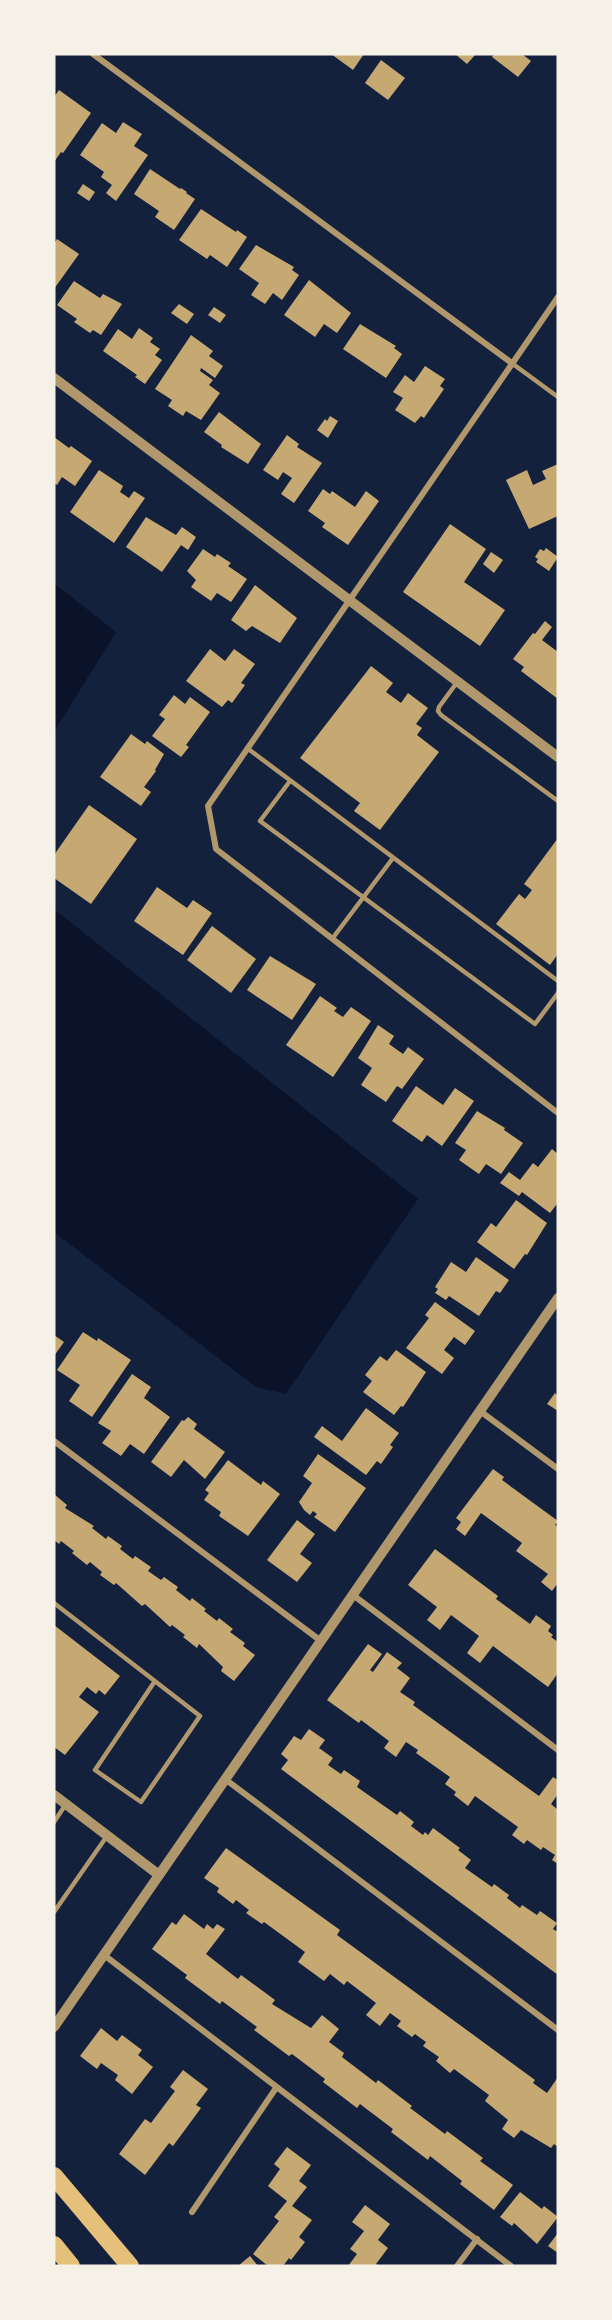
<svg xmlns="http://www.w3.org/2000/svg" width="612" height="2320" font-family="Jost,sans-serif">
<rect width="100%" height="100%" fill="#14213d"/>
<g fill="#0b132b">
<path d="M54 583 116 632 54 732Z"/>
<path d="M54 909 418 1199 286 1394 256 1387 54 1232Z"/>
</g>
<g fill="#c6a872">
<path d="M331 54H364L353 70Z"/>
<path d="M455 54H476L467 64Z"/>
<path d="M494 54H522L531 61 518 77 492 57Z"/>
<path d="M381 60 405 78 388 100 365 83Z"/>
<path d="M59 90 91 113 63 153 61 152 54 162V97Z"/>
<path d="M123 122 142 134 134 146 148 155 116 201 106 193 112 185 101 177 104 172 80 155 102 123 116 133Z"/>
<path d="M150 169 180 189 181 188 187 192 186 193 195 199 174 230 155 217 159 211 134 194Z"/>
<path d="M83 184 95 192 89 201 77 193Z"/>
<path d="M201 209 236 232 237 230 247 237 227 267 210 255 207 259 179 240Z"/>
<path d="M57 239 79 254 54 289V244Z"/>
<path d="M256 245 294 267 292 270 299 275 282 300 273 293 265 304 251 295 259 283 239 269Z"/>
<path d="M309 280 351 313 337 333 324 324 315 337 284 315Z"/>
<path d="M74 281 100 298 103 294 122 304 101 335 93 330 90 333 74 322 77 319 57 305Z"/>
<path d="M179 304 194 314 187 324 171 313Z"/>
<path d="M214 307 226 315 220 323 208 315Z"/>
<path d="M360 324 396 346 394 348 402 354 386 378 343 349Z"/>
<path d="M139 328 153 338 150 342 160 349 155 355 162 360 145 384 135 377 137 375 103 351 118 329 132 339Z"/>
<path d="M191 335 213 351 209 356 223 366 215 378 201 368 200 371 213 380 209 385 220 393 201 420 186 411 183 416 168 406 172 400 155 389Z"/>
<path d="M425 366 445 379 440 386 444 389 424 418 421 416 415 423 395 410 403 398 393 392 405 375 414 382Z"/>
<path d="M219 412 261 444 248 464 221 447 222 445 204 432Z"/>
<path d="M330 416 338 421 328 438 317 430 325 419 327 421Z"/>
<path d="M287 435 299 444 297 447 322 463 294 503 281 494 292 478 283 472 278 480 263 470Z"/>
<path d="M54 437 69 448 71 446 92 461 75 486 62 477 57 485 54 483Z"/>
<path d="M558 464V516L529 529 506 480 527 470 533 485 546 479 542 471Z"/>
<path d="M99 470 123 486 120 492 129 498 134 491 145 498 114 543 70 512Z"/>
<path d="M323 489 330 494 332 491 355 507 366 491 379 501 348 545 322 527 325 523 308 511Z"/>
<path d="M146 517 176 535 182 527 196 537 188 550 181 545 162 572 126 547Z"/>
<path d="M450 524 486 549 464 582 505 610 480 646 403 592Z"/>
<path d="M546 548 558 557 549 571 536 562 538 559 535 557 540 549 544 551Z"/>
<path d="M203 549 215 557 217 554 231 563 228 566 247 579 231 602 217 593 211 601 191 587 196 580 187 571Z"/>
<path d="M491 552 503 560 494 573 483 564Z"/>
<path d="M255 585 297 618 280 643 252 626 246 631 231 620Z"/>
<path d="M545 621 552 627 542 640 558 652V699L521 671 524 667 513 659 533 633 535 634Z"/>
<path d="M210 649 225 661 234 649 255 664 241 683 245 685 232 703 228 700 222 707 186 681Z"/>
<path d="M371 666 393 683 386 692 401 703 408 693 428 708 416 724 422 728 417 735 439 752 380 830 354 811 360 803 300 758Z"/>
<path d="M174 695 185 704 190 697 210 712 186 745 189 747 181 757 152 736 165 719 159 715Z"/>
<path d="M131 734 145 744 147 741 164 754 155 770 156 771 144 787 151 792 141 806 100 777Z"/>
<path d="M89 805 137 839 91 904 54 878V855Z"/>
<path d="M558 838V954L550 965 496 924 519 894 525 899 532 890 524 884Z"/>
<path d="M157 887 187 908 193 900 212 913 183 955 134 921Z"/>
<path d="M212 926 256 959 231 993 187 960Z"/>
<path d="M270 956 316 984 292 1020 247 990Z"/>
<path d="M320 996 337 1008 334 1011 343 1017 351 1007 371 1021 333 1077 286 1045Z"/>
<path d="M378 1025 394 1036 389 1044 403 1054 408 1047 424 1059 402 1089 397 1086 386 1102 361 1085 372 1068 358 1058Z"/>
<path d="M416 1086 443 1105 455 1088 474 1101 442 1146 427 1135 422 1142 392 1121Z"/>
<path d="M477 1111 505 1128 504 1130 523 1143 501 1174 486 1164 479 1174 459 1160 466 1150 455 1143Z"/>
<path d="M552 1149 558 1154V1205L557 1204 550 1213 522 1192 519 1196 500 1183 509 1172 520 1180 533 1163 538 1167Z"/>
<path d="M516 1200 547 1223 527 1255 525 1254 514 1269 477 1242 491 1223 496 1227Z"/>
<path d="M476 1257 509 1280 500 1293 496 1291 479 1316 449 1296 446 1300 435 1293 438 1289 435 1287 451 1262 466 1272Z"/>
<path d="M435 1302 475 1331 465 1345 454 1337 444 1350 454 1358 442 1374 406 1348 429 1318 425 1315Z"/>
<path d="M83 1332 97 1341 98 1338 131 1360 92 1417 69 1401 80 1385 57 1370Z"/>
<path d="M54 1335 64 1342 54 1356Z"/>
<path d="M396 1350 426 1372 403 1407 401 1406 394 1415 363 1392 372 1381 365 1375 380 1356 387 1361Z"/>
<path d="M132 1374 151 1387 144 1398 170 1417 144 1454 130 1444 121 1456 102 1443 111 1431 98 1423Z"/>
<path d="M555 1393 558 1396V1411L547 1404Z"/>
<path d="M366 1408 399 1433 390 1445 393 1447 381 1464 377 1461 366 1475 314 1437 322 1426 342 1441Z"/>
<path d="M188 1417 197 1424 194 1429 225 1452 205 1479 184 1460 171 1477 151 1462 182 1420 184 1421Z"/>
<path d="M318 1454 366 1488 335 1532 314 1517 317 1514 313 1511 310 1515 304 1510 299 1502 312 1483 303 1476Z"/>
<path d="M228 1460 261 1485 263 1481 280 1494 248 1536 219 1516 221 1512 204 1500 209 1493 205 1490Z"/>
<path d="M493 1469 504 1477 502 1480 558 1521 555 1525 558 1527V1583L552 1591 541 1582 548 1574 516 1551 522 1543 481 1513 465 1536 456 1529 461 1522 456 1518Z"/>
<path d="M54 1494 67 1505 65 1508 94 1526 92 1528 106 1539 108 1536 122 1546 120 1549 133 1559 135 1556 151 1567 148 1571 161 1580 164 1577 178 1587 176 1590 190 1601 192 1598 206 1609 204 1611 217 1621 219 1618 233 1629 230 1632 245 1643 243 1646 255 1655 234 1681 221 1671 223 1667 199 1644 197 1648 183 1637 185 1635 172 1625 170 1627 145 1604 142 1606 116 1583 114 1585 100 1575 102 1572 90 1562 87 1565 72 1553 74 1551 61 1541 59 1544 54 1540Z"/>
<path d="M297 1520 315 1534 300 1554 312 1563 297 1582 267 1560Z"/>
<path d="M435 1549 498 1596 496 1599 530 1624 536 1615 551 1626 548 1631 553 1635 551 1637 558 1642V1673L548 1687 493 1646 480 1663 467 1653 479 1636 451 1615 440 1630 427 1620 437 1607 408 1585Z"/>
<path d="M54 1625 120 1676 105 1695 99 1690 96 1694 87 1687 79 1697 99 1712 65 1755 54 1747Z"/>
<path d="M368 1644 382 1654 370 1670 373 1672 387 1652 402 1663 397 1668 410 1678 400 1692 415 1702 413 1705 539 1796 553 1777 558 1780V1794L551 1804 558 1810V1864L552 1860 555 1855 543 1847 541 1850 527 1840 524 1844 512 1835 518 1827 475 1796 468 1806 454 1795 456 1792 445 1784 450 1777 416 1753 418 1750 406 1742 396 1757 384 1748 389 1741 361 1720 359 1723 327 1700Z"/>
<path d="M309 1729 325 1740 319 1748 333 1758 328 1765 341 1774 344 1770 360 1781 357 1787 397 1815 400 1811 414 1822 411 1826 423 1835 425 1832 428 1835 433 1828 460 1848 458 1850 471 1860 465 1868 492 1887 494 1884 509 1895 507 1898 520 1908 522 1905 537 1915 540 1911 557 1923 553 1929 558 1932V1975L281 1769 288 1760 281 1754 294 1736 301 1740Z"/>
<path d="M226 1848 340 1930 337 1935 535 2080 533 2083 547 2093 558 2077V2147L554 2144 551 2148 521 2130 514 2138 502 2129 508 2120 485 2101 489 2095 454 2069 450 2073 436 2061 439 2057 423 2046 426 2042 415 2034 412 2037 397 2026 401 2021 390 2013 380 2026 366 2015 376 2003 347 1981 344 1985 330 1974 324 1981 298 1962 305 1952 264 1922 262 1924 246 1913 249 1910 236 1900 233 1904 217 1892 219 1888 204 1878Z"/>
<path d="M184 1914 204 1929 207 1924 213 1929 217 1924 225 1929 206 1954 238 1979 241 1975 275 2000 272 2004 311 2028 322 2015 339 2029 329 2042 344 2053 342 2057 376 2083 378 2080 412 2106 410 2108 445 2134 447 2131 483 2158 480 2161 513 2185 494 2210 460 2184 462 2181 430 2156 428 2160 391 2132 393 2129 360 2104 357 2108 323 2082 325 2079 292 2054 289 2056 254 2030 257 2027 222 2001 220 2004 185 1978 187 1975 152 1949 172 1922 176 1925Z"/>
<path d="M101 2028 117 2041 122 2035 142 2050 138 2055 153 2067 132 2094 115 2080 118 2075 101 2063 97 2069 80 2056Z"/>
<path d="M183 2070 208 2089 196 2105 201 2108 173 2146 169 2143 145 2175 119 2154 145 2119 151 2123 175 2091 170 2087Z"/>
<path d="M287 2147 311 2165 299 2181 307 2187 292 2206 312 2220 299 2237 305 2242 291 2260 289 2258 283 2266H268L253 2254 279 2221 274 2217 287 2201 268 2186 280 2169 274 2164Z"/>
<path d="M520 2192 542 2209 544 2206 558 2217 537 2244 514 2223 512 2226 500 2217Z"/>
<path d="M365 2205 390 2224 378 2240 388 2248 376 2264 378 2266H348L357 2254 350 2249 364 2231 352 2222Z"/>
<path d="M558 2233V2253L548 2246Z"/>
<path d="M250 2256 258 2266H238Z"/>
</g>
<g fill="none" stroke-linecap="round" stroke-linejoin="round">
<g stroke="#b1986c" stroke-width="4.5">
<path d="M513 364 558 397"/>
<path d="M458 681 439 707 438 711 441 715 558 801"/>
<path d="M247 748 558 981"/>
<path d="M290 781 260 821 535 1024 558 993"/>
<path d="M332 939 393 858"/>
<path d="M54 1603 200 1716 141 1802 95 1770 155 1681"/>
<path d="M54 1822 66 1804"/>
<path d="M54 1912 107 1836"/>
</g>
<g stroke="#b1986c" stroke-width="6">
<path d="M93 54 513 364"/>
<path d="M558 297 208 806 216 849 558 1113"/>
<path d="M480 1411 558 1469"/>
<path d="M54 1441 321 1641"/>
<path d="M353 1595 558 1750"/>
<path d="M225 1779 558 2030"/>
<path d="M104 1955 511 2266"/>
<path d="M192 2212 276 2088"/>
<path d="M457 2266 477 2239"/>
</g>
<g stroke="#b1986c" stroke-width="10">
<path d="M54 378 558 757"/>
<path d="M54 1795 159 1875"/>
<path d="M54 2027 558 1298"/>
</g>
<g stroke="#e5c07b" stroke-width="18">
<path d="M54 2176 130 2266"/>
<path d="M54 2245 71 2266"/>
</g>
</g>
<rect width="612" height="2320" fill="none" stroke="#f6f1e7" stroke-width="111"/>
</svg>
